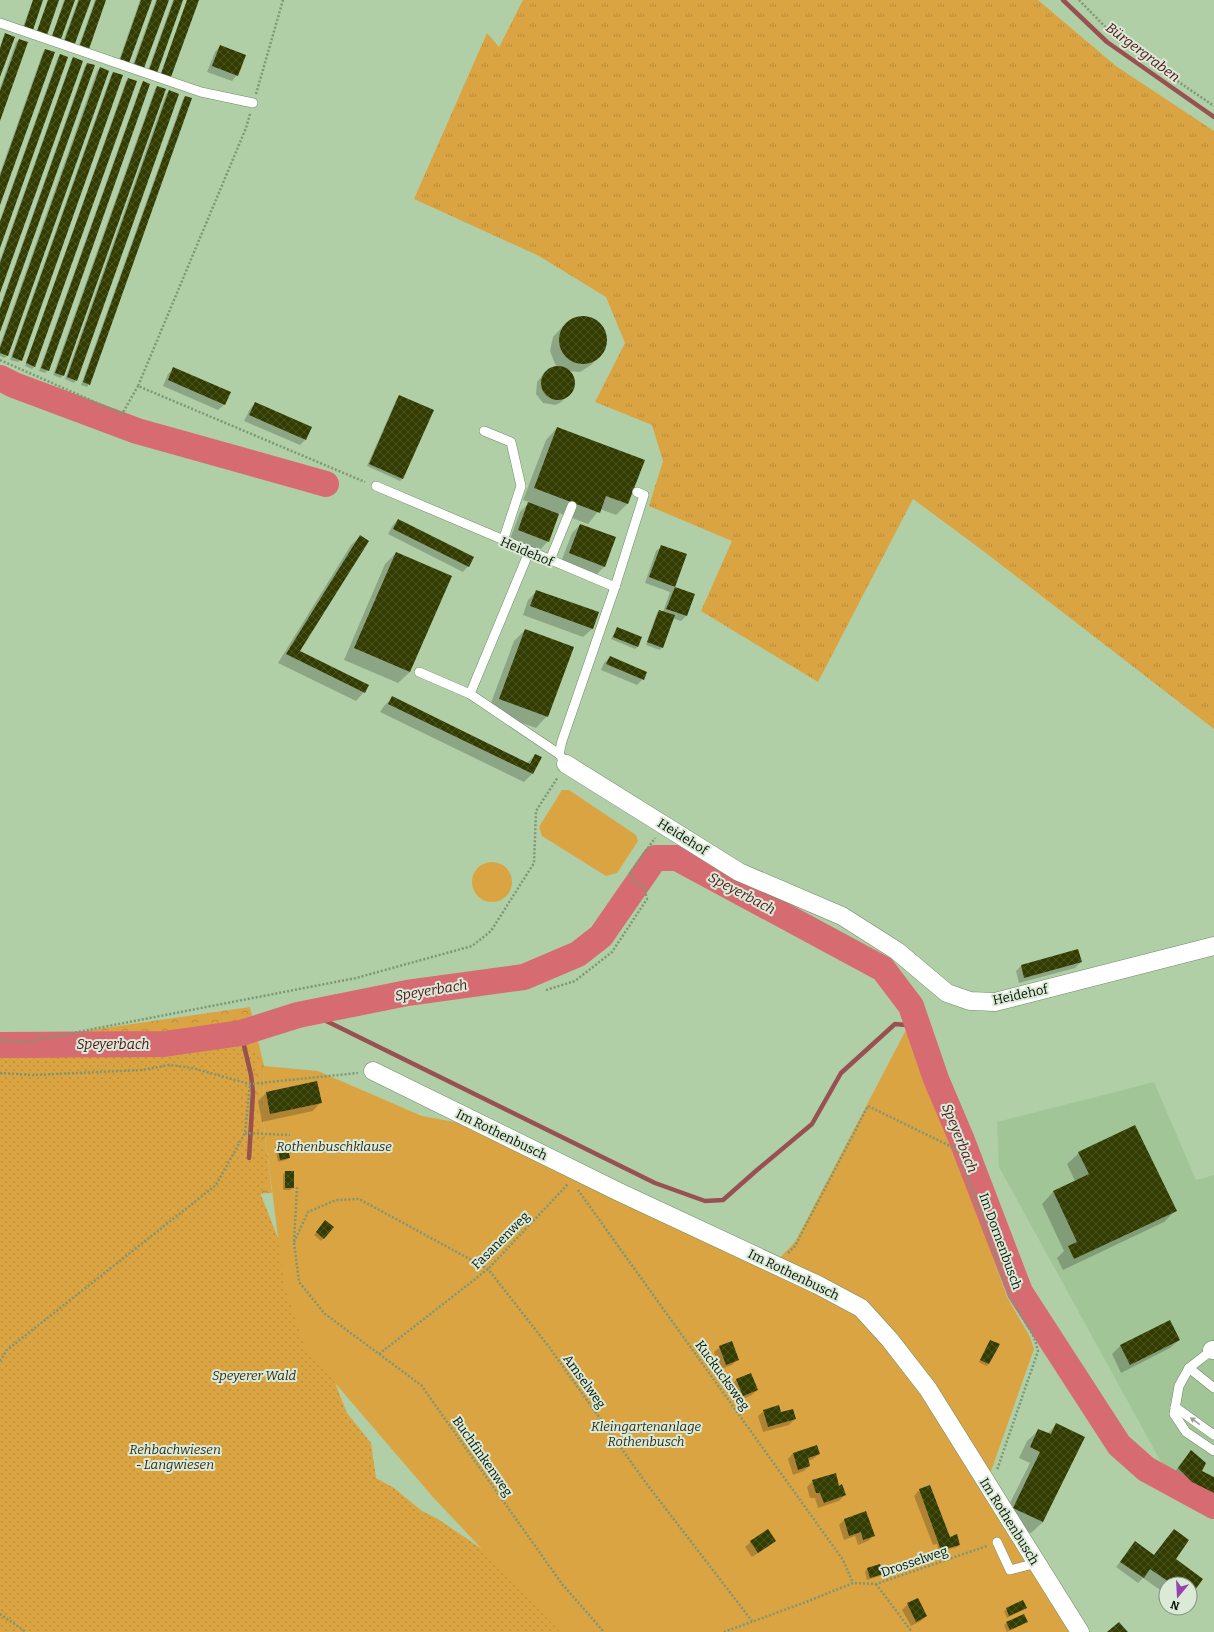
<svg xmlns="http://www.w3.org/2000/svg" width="1214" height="1632" font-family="Bitter,serif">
<defs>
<pattern id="grass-tufts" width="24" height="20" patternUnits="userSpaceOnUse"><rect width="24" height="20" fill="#dba443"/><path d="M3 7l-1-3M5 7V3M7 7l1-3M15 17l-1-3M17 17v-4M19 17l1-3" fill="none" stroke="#ba8c39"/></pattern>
<pattern id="forest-crowns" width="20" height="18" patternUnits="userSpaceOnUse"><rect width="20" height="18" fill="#dba443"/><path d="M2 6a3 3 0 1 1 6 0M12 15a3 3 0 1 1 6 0" fill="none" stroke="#ba8c39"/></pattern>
<pattern id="park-dots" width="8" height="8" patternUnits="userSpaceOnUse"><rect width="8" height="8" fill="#dba443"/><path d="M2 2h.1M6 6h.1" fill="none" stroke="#ba8c39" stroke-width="1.8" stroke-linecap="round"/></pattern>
<pattern id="building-cross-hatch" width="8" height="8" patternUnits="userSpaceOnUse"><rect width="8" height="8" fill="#323b00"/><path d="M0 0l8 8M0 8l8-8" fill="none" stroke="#4c5424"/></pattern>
</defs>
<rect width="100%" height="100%" fill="#b0cfa7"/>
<path fill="#a2c597" d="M1154 1082 1196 1180 1214 1175V1498L1166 1471 999 1167 997 1122Z"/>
<path fill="url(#grass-tufts)" d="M523 0H1038L1116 66 1214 131V729L982 550 913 499 818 682 701 611 732 541 649 506 663 461 652 425 595 402 625 343 606 297 539 256 414 199 487 33 499 47Z"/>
<path fill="url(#forest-crowns)" d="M250 1007 264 1066 263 1118 272 1193 218 1195 0 1092V1043Z"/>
<path fill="url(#park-dots)" d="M200 1026H214L238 1044 253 1052 259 1059 253 1079 260 1137 270 1170 261 1195 347 1413 371 1443 376 1478 394 1488 422 1511 438 1519 520 1575 581 1632H0V1055L48 1059 166 1040Z"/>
<g fill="#dba443">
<path d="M562 790H569L636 835 638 841 617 873 606 876 542 836 539 827Z"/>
<circle cx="492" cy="882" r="20"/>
<path d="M907 1028 955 1151 1007 1297 1030 1337 1034 1349 984 1491 1073 1632H560L432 1496 305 1348 284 1285 263 1118 264 1066 318 1071 422 1116 465 1124 770 1268 795 1242Z"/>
</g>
<g fill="#0003">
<path d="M33 0H42L32 29H22Z"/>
<path d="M48 0H58L36 34Z"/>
<path d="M64 0H73L60 39H51Z"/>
<path d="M78 0H90L74 45 62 44Z"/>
<path d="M95 0H105L88 49 78 48Z"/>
<path d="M140 0H151L128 63H118Z"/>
<path d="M156 0H168L143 68 132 67Z"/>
<path d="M173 0H182L156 73H147Z"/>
<path d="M187 0H198L170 77 160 76Z"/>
<path d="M19 40 0 119V88L16 42Z"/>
<path d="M220 46 237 75 232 81 207 72 215 52Z"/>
<path d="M45 50 0 203V173L43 52Z"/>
<path d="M60 55 0 246V220L58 57Z"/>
<path d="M73 58 0 291V260L71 61Z"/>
<path d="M88 64 0 329V307L85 66Z"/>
<path d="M100 68 7 356 4 358 0 356V345L97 71Z"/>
<path d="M114 73 21 360 18 362 10 360 111 75Z"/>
<path d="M128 79 35 366 32 369 25 366 126 81Z"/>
<path d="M143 83 48 370 45 373 39 371 141 85Z"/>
<path d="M157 87 63 375 61 378 53 375 155 89Z"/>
<path d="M169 91 76 380 74 383 65 379 166 94Z"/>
<path d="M185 97 89 384 87 387 81 385 183 99Z"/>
<path d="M579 317 592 318 602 327 606 338 604 351 591 365 580 372 569 371 574 381V387L571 392 560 403 555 405 543 403 536 394 537 382 546 371 558 367 555 364 550 351 553 337 566 323Z"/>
<path d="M174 368 229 392 224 405 218 410 163 386 168 374Z"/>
<path d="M400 396 403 478 400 481 367 466 397 398Z"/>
<path d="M255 403 305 440 300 445 244 421 250 409Z"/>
<path d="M557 428 643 460 627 504 616 515 600 509 588 524 559 513 548 541 540 550 510 539 520 512 530 502 523 500 546 440Z"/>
<path d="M398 520 468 566 463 572 388 534 393 525Z"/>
<path d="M580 525 604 567 596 575 561 562 572 533Z"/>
<path d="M360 537 298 652 364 692 356 701 278 663 351 545Z"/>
<path d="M662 546 685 554 673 587 694 594 686 616 681 621 672 618 662 647 660 650 646 645 657 613 660 611 663 612 670 592 645 583 656 551Z"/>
<path d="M396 553 410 672 398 683 344 660 385 564Z"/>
<path d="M537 591 597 613 592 629 583 637 523 615 528 600Z"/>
<path d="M617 628 637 647 635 649 611 639Z"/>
<path d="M525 630 547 716 536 728 488 711 514 641Z"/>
<path d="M610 657 643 679 637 685 601 670 604 663Z"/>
<path d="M392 698 527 763 535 755 540 757 532 774 524 782 380 712 384 706Z"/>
<path d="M1081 962 1075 968 1019 983 1016 971 1021 966Z"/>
<path d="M266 1093 321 1102 313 1111 262 1122 258 1101Z"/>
<path d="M278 1145 288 1158 286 1160 278 1162 275 1147Z"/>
<path d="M1079 1153 1175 1211 1164 1222 1063 1270 1057 1258 1064 1251 1042 1204 1053 1192 1075 1181 1067 1164Z"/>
<path d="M285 1172 293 1188 290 1190H283V1174Z"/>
<path d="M323 1224 324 1238 321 1241 314 1235Z"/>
<path d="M1169 1321 1179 1340 1170 1348 1121 1373 1112 1354 1120 1346Z"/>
<path d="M991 1341 989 1364 986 1366 979 1362Z"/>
<path d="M720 1347 737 1360 732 1365 721 1369 714 1352Z"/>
<path d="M737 1379 757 1390 752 1395 738 1401 731 1385Z"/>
<path d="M764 1411 780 1414 795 1419 789 1425 763 1432 758 1416Z"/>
<path d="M1057 1424 1043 1522 1031 1533 1002 1519 1030 1463 1019 1458 1027 1441 1039 1430 1047 1434Z"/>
<path d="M816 1446 819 1454 813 1459 808 1461 809 1466 804 1471 793 1475 788 1459 793 1453Z"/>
<path d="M1186 1457 1200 1472 1214 1478V1501L1187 1487 1173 1474Z"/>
<path d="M813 1481 839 1488 845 1495 839 1501 818 1508 815 1498H810L807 1487Z"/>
<path d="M919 1490 949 1538 959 1545 957 1547 939 1552 937 1544 933 1545 914 1496Z"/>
<path d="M865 1513 873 1536 868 1541 858 1545 855 1536 844 1540 839 1525 844 1520Z"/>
<path d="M1174 1530V1559L1202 1579 1190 1596V1584H1166V1594L1143 1578 1138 1583 1116 1567 1135 1543 1153 1556 1166 1539Z"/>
<path d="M774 1541 769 1546 752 1557 745 1547 751 1542Z"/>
<path d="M879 1565 882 1574 880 1576 867 1580 865 1572 867 1569Z"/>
<path d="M1023 1601 1026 1608 1007 1618 1004 1611Z"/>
<path d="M908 1604 926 1616 921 1621 911 1626 902 1610Z"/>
<path d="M1026 1622 1007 1632 1004 1625 1007 1623Z"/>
</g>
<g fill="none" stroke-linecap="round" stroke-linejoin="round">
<g stroke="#985150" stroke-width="4.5">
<path d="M1063 0 1107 42 1214 117"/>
<path d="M308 1012 655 1183 705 1201 723 1200 757 1170 812 1124 841 1073 895 1024 917 1026"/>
<path d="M241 1033 251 1075 253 1092 249 1158"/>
</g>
<g stroke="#d66c71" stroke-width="26">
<path d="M0 378 14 385 137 431 326 484"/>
<path d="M0 1045 164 1044 241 1033 298 1015 407 993 524 977 578 954 601 936 655 858H677L883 969 911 1006 936 1079 961 1138 1020 1292 1119 1445 1146 1469 1214 1506"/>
</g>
</g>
<g fill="url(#building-cross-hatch)">
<path d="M33 0H43L33 30 24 27Z"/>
<path d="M48 0H59L47 35 37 31Z"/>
<path d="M65 0H75L61 39 52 36Z"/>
<path d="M79 0H91L74 46 64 42Z"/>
<path d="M96 0H106L89 49 80 45Z"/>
<path d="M141 0H152L129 63 120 60Z"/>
<path d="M157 0H169L144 68 134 65Z"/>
<path d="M174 0H183L157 73 149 70Z"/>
<path d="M187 0H199L171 77 161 74Z"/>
<path d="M5 33 15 37 0 77V48Z"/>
<path d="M19 39 28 42 0 121V91Z"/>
<path d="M220 45 246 55 238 76 212 66Z"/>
<path d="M45 49 55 52 0 205V176Z"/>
<path d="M60 54 68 57 0 248V222Z"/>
<path d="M73 57 83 61 0 293V263Z"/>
<path d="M87 63 95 65 0 332V309Z"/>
<path d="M100 67 109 71 8 356 0 353V348Z"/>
<path d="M113 72 123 75 22 361 12 357Z"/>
<path d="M128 78 137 81 35 367 26 363Z"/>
<path d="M143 81 150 84 49 371 41 368Z"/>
<path d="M157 86 166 89 64 376 55 373Z"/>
<path d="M169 90 179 94 77 381 67 377Z"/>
<path d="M185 96 192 98 90 385 83 382Z"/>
<circle cx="583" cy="340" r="24"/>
<circle cx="558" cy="383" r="17"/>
<path d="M173 367 231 392 225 405 168 380Z"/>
<path d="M399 395 434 410 403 479 369 464Z"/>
<path d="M255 402 312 427 306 440 249 415Z"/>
<path d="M557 427 645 460 628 504 606 496 600 513 534 488Z"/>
<path d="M528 502 559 514 549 542 518 530Z"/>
<path d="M398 519 474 557 469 567 393 529Z"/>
<path d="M580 524 616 537 605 567 569 553Z"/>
<path d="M360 535 369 541 300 651 369 685 365 693 286 654Z"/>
<path d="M661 545 687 554 675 587 649 577Z"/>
<path d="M396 552 452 576 410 672 354 648Z"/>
<path d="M675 587 695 594 687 616 666 609Z"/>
<path d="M536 590 599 612 593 629 530 606Z"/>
<path d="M659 610 675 615 663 648 647 642Z"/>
<path d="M617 627 642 637 638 647 613 637Z"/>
<path d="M525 629 574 647 548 717 499 699Z"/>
<path d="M610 656 647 672 644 680 606 664Z"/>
<path d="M392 696 530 764 535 754 542 757 533 774 388 704Z"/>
<path d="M1078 949 1082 962 1024 978 1021 965Z"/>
<path d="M317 1081 322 1103 270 1114 266 1092Z"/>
<path d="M1135 1125 1177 1211 1074 1259 1068 1246 1077 1242 1053 1191 1089 1174 1078 1152Z"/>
<path d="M287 1142 290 1158 280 1160 277 1144Z"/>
<rect x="285" y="1171" width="9" height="17"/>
<path d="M325 1220 334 1227 324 1239 316 1232Z"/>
<path d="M1170 1320 1180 1340 1130 1365 1120 1345Z"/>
<path d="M990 1340 1000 1344 989 1364 980 1360Z"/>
<path d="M732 1341 739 1360 726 1365 719 1346Z"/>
<path d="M751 1373 758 1390 743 1396 736 1379Z"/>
<path d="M779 1405 781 1412 793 1409 796 1419 768 1427 763 1410Z"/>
<path d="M1056 1423 1085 1437 1043 1522 1013 1508 1040 1452 1030 1447 1038 1429 1051 1434Z"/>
<path d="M817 1445 820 1454 808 1458 810 1466 798 1470 793 1453Z"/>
<path d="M1191 1450 1206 1463 1202 1471 1214 1477V1493L1192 1482 1178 1468Z"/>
<path d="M836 1473 839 1486 842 1484 846 1495 824 1503 820 1493H816L812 1480Z"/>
<path d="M930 1485 950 1537 957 1534 960 1545 941 1550 919 1489Z"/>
<path d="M866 1511 875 1536 863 1540 861 1532 849 1536 844 1519Z"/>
<path d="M768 1529 776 1541 758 1553 750 1541Z"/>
<path d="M1174 1529 1189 1540 1176 1559 1203 1579 1190 1597V1584H1172L1150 1569 1144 1578 1120 1562 1135 1541 1154 1555Z"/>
<path d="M880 1564 883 1574 870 1578 867 1568Z"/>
<path d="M918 1598 927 1616 916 1622 907 1603Z"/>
<path d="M1023 1600 1027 1608 1009 1616 1006 1608Z"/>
<path d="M1024 1614 1028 1622 1010 1630 1006 1622Z"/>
<path d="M1119 1622 1128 1632H1107Z"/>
</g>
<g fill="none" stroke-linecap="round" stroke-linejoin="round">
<defs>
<g id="service">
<path d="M0 23 201 92 253 103"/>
<path d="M484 431 511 442 521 486 503 541"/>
<path d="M376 486 615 587 562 741 559 754 566 764"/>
<path d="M550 560 572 506"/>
<path d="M615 587 644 495 637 492"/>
<path d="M419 672 470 694 559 754"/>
<path d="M470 694 529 552"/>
<path d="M1213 1348 1212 1350 1189 1368 1179 1386 1174 1414 1186 1432 1214 1451"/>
<path d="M1189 1368 1214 1388"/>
<path d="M1175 1407 1214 1435"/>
<path d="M997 1542 1010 1570 1037 1563"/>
</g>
<g id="minor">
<path d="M566 764 739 872 842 916 897 951 947 993 970 1001 995 1002 1214 946"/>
<path d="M373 1071 619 1192 818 1285 861 1308 890 1340 928 1389 1080 1632"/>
<path d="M1212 1350H1214"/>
</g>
</defs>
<use href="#service" stroke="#6d8a64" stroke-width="10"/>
<use href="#minor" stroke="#6d8a64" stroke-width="19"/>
<g stroke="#7d9676" stroke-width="2.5" stroke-dasharray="2 2" stroke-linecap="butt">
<path d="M1079 0 1120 42 1214 106"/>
<path d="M256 94 283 0"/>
<path d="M250 114 246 128 138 386 365 482"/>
<path d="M0 360 122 414 138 386"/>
<path d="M546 990 575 981 612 952 647 899 644 888 633 880 630 873 655 838"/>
<path d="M0 1040 26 1042 356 978 472 946 491 931 534 863 536 811 558 777"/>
<path d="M0 1073 33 1075 142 1070 169 1065 192 1068 250 1084 358 1073"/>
<path d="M245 1133 290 1135"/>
<path d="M297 1187 294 1242 299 1282 325 1314 421 1385 562 1584 604 1632"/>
<path d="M578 1190 843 1560 853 1583"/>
<path d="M294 1242 308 1212 336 1200 359 1199 488 1269 549 1347 646 1483 752 1621"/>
<path d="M788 1253 795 1246 868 1106 958 1150 1010 1297 1034 1337 1038 1351 997 1470"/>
<path d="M379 1354 488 1269 568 1184"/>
<path d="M0 1361 7 1350 216 1185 245 1133 250 1084"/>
<path d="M876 1584 912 1632"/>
<path d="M0 1614 26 1632"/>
<path d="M724 1632 806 1602 853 1583 876 1584 987 1546"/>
</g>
<use href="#service" stroke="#fff" stroke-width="9"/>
<use href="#minor" stroke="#fff" stroke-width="18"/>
</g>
<defs><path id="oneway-solid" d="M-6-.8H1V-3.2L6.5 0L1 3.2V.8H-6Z"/></defs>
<use fill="#9ba09b" href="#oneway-solid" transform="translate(1195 1421) rotate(-144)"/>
<g text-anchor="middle" stroke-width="4" stroke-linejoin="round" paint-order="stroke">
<g font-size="13" fill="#061104" stroke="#daead6">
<text transform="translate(527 551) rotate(23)" y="5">Heidehof</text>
<text transform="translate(683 836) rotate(32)" y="5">Heidehof</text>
<text transform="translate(1020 994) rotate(-12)" y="5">Heidehof</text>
<text transform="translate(502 1134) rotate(26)" y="5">Im Rothenbusch</text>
<text transform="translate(500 1240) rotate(-45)" y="5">Fasanenweg</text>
<text transform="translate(1001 1241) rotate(70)" y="5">Im Dornenbusch</text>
<text transform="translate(794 1274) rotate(26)" y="5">Im Rothenbusch</text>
<text transform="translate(723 1375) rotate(54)" y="5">Kuckucksweg</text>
<text transform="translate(585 1381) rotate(54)" y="5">Amselweg</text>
<text transform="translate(483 1456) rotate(55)" y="5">Buchfinkenweg</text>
<text transform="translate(1010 1521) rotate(58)" y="5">Im Rothenbusch</text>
<text transform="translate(914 1561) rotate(-19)" y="5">Drosselweg</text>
</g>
<g font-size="13" font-style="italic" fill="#332918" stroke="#daead6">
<text x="334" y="1151">Rothenbuschklause</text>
<text x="254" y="1380">Speyerer Wald</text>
<text x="646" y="1431">Kleingartenanlage<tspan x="646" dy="15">Rothenbusch</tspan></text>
<text x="175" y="1454">Rehbachwiesen<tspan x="175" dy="15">- Langwiesen</tspan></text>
</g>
<g font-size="14" font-style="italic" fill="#531018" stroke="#daead6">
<text transform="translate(1143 52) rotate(37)" y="5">Bürgergraben</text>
<text transform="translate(742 893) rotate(28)" y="5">Speyerbach</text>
<text transform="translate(431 990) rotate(-9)" y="5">Speyerbach</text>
<text x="113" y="1049">Speyerbach</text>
<text transform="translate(960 1138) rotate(68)" y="5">Speyerbach</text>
</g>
</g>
<g transform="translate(1178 1596) rotate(198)"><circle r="19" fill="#daead6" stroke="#859382"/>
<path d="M0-3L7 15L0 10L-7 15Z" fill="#9842af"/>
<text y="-6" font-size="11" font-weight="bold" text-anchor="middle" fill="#061104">N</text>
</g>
</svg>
